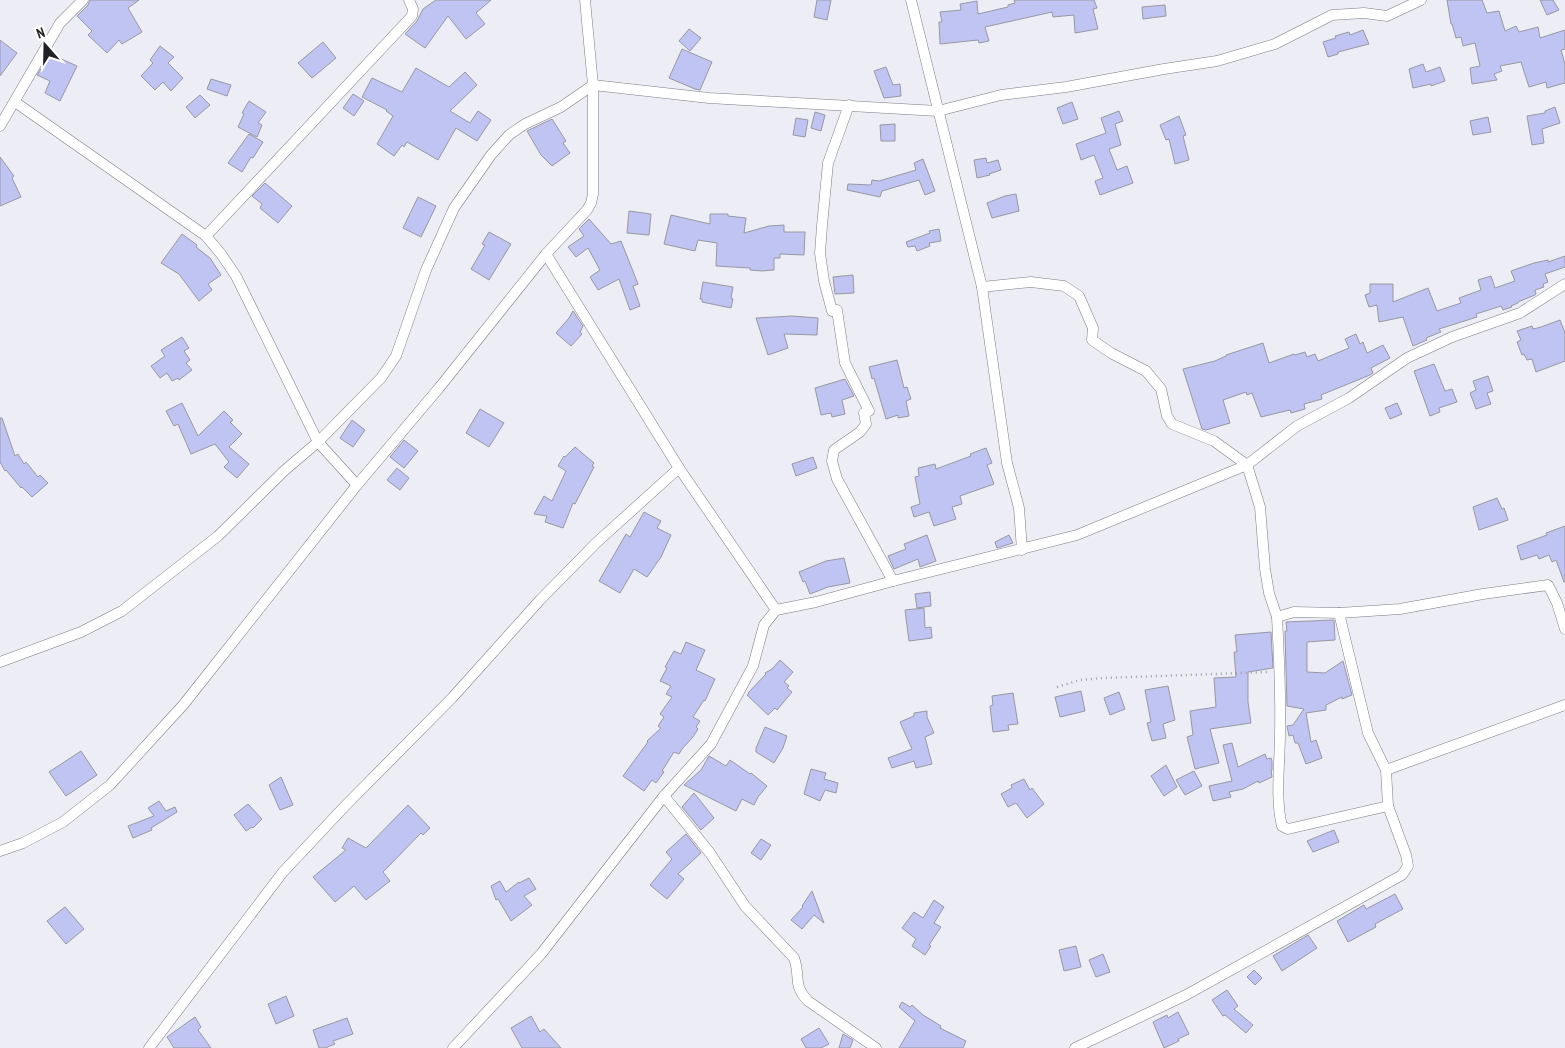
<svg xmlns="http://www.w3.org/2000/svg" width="1565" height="1048" font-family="'PT Sans Narrow',sans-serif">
<rect width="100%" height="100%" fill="#ededf6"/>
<g fill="#c0c4f3" stroke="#9798a1">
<path d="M90 0H139L128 8 142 32 122 44 119 40 107 53 88 35 92 31 77 16 88 5Z"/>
<path d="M436 0H491L476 13 485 24 466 39 448 16 425 48 405 34 417 21 423 9Z"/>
<path d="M817 0H831L827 20 814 17Z"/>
<path d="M1014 0H1094L1097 8 1093 9 1098 29 1075 33 1074 15 1053 17 1052 12 985 27 989 41 979 43 978 40 940 44 939 22H942L940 12 961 10 960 4 977 1 978 14 1008 7V5L1015 3Z"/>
<path d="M1447 0H1482L1487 13 1499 11 1505 31 1516 26 1519 32 1538 27 1540 38 1565 30V49L1561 50 1565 64V83L1547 88 1546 82 1529 87 1521 62 1500 66 1502 71 1494 74 1497 80 1472 84 1470 68 1480 66 1475 43 1463 46 1461 37 1456 38 1452 24H1451Z"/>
<path d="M1540 0H1553L1559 10 1547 15Z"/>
<path d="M1165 5 1166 16 1143 19 1142 7Z"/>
<path d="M689 29 701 38 690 51 679 41Z"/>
<path d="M1363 30 1369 44 1338 52V54L1328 57 1323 42 1336 38 1335 36 1349 32 1350 35Z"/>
<path d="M0 40 17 53 0 76Z"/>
<path d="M323 42 336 58 312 78 298 63Z"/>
<path d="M160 46 174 57 168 63 183 78 171 91 163 82 155 90 141 76 153 63 150 60Z"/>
<path d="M682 49 712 62 700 90 695 89 669 78Z"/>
<path d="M50 54 77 66 60 101 45 93 50 81 37 75Z"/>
<path d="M1423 64 1426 72 1440 67 1445 81 1431 86V84L1413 88 1409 69Z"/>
<path d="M886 67 893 85 900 84 901 96 884 98 874 71Z"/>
<path d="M416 68 449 87 465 72 477 85 450 111 470 123 478 111 491 120 477 141 456 128 438 160 407 142 404 147 402 145 394 156 377 144 393 116 386 111 387 110 362 97 372 78 402 92Z"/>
<path d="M211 79 231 85 227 96 207 89Z"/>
<path d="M353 94 364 101 354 116 343 108Z"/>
<path d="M200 95 210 105 195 118 186 107Z"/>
<path d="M249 101 266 112 258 123 262 125 257 137 238 127 244 114 242 113Z"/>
<path d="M1072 102 1078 119 1063 124 1057 108Z"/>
<path d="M1555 107 1560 123 1542 129 1544 143 1532 145 1527 116 1545 113V111Z"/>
<path d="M1119 111 1123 121 1115 124 1121 145 1109 149 1117 170 1127 166 1133 183 1100 195 1095 181 1103 178 1094 155 1081 160 1076 144 1106 133 1101 118Z"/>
<path d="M815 112 825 115 821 131 811 128Z"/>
<path d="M1179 116 1186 135 1183 136 1189 160 1175 164 1169 139 1166 140 1160 125Z"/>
<path d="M1488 117 1491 132 1473 135 1470 121Z"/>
<path d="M796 118 808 120 805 137 793 135Z"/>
<path d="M552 119 566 141 563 143 570 153 552 166 541 155 527 131Z"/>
<path d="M895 124V141H881L880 125Z"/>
<path d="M249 134 263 142 253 158 251 157 242 172 228 163Z"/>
<path d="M0 157 14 176 12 178 21 197 0 206Z"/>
<path d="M986 158 987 163 998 160 1001 170 989 174 990 175 977 178 974 160Z"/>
<path d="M923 159 935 191 925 195 919 180 882 191 880 197 847 190 848 184 871 185 872 180 879 181 916 170 914 163Z"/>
<path d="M265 183 292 206 278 223 260 208 262 204 252 196Z"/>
<path d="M1016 194 1019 211 992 218 987 203 1005 196Z"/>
<path d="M418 197 436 206 421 237 403 228Z"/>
<path d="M629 211 651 214 649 235 627 233Z"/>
<path d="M710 214H728V216L746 218 744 233 769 226 784 225V232H805L804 255 780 254V258H774V270L762 271 750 270V268L716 266 717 243 698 240 695 251 664 244 671 215 710 224Z"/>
<path d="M589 219 611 244 621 241 638 284 633 286 640 306 630 310 619 279 598 290 590 277 600 270 588 248 576 257 568 247 584 236 579 229Z"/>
<path d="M939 229 941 241 929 243 930 246 917 251 915 246 908 247 906 242 930 233 929 231Z"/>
<path d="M489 232 511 244 489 280 471 269 485 245 482 244Z"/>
<path d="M182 234 197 245 196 247 210 258 221 275 208 284 212 290 199 301 179 274 161 263Z"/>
<path d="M1565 256V267L1545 274 1548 282 1543 284 1544 287 1535 290 1536 294 1535 295 1518 302V303L1511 306 1512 307 1503 310 1501 306 1476 314 1477 317 1439 329 1441 332 1426 338 1427 340 1413 346 1403 317 1379 322 1377 305 1369 307 1365 295 1370 293V284H1393V302L1428 288 1437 311 1461 303 1459 298 1481 290 1478 280 1491 276 1495 288 1515 281 1511 271 1534 263 1548 260V262Z"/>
<path d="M853 275 854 293 835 294 833 277Z"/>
<path d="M703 282 733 287 731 298 733 299 731 308 702 302V299H700Z"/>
<path d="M573 311 583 326 580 332 582 334 571 346 556 333 569 318Z"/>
<path d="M792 316 818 318 817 335 784 334 788 348 768 355 756 318Z"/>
<path d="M1560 320 1565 333V361L1536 372 1532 359 1527 360 1524 354 1522 355 1517 342 1521 340 1517 331 1532 326 1533 329 1541 327Z"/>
<path d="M1356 334 1360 344 1363 342 1367 353 1383 345 1390 358 1371 368 1373 373 1370 375 1321 395 1322 399 1304 404 1305 409 1291 413 1290 410 1261 417 1252 393 1247 395 1246 392 1223 400 1230 423 1206 430 1202 429 1183 369 1215 361 1226 356V355L1263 343 1269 363 1294 354 1295 355 1305 352 1307 357 1315 354 1318 361 1349 348 1345 339Z"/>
<path d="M182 337 189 348 184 351 190 360 186 363 192 370 179 380 178 378 172 381 167 373 160 378 151 366 165 356 161 350Z"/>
<path d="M897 360 904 388 907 387 911 399 906 401 909 416 898 418V415L886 419 874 378 872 379 869 367Z"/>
<path d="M1434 364 1445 391 1452 389 1457 402 1439 408 1440 412 1430 416 1414 371Z"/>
<path d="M1488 376 1493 391 1487 393 1491 404 1476 409 1470 393 1476 390 1473 381Z"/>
<path d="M845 379 854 396 842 400 845 414 832 417 831 413 821 415 815 388Z"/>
<path d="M182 403 198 436 224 411 233 420 230 422 242 434 229 447 249 464 237 478 224 467 229 462 215 444 191 454 178 424 174 426 166 411Z"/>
<path d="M1397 403 1402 414 1390 419 1385 408Z"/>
<path d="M480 409 504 423 489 447 466 433Z"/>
<path d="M0 418H2L15 456 18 454 24 464 26 462 38 477 40 475 48 483 32 497 22 487 21 488 6 470 5 471 0 462Z"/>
<path d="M352 420 365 430 353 447 340 438Z"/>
<path d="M404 440 418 451 404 468 390 457Z"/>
<path d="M575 447 594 463 592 466 594 467 575 504 573 503 563 528 545 522 547 516 534 514 544 496 552 501 566 471 558 466 564 456 565 457Z"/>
<path d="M986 448 992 463 987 465 994 484 960 496 962 504 952 507 956 519 934 526 929 512 914 517 911 507 920 504 915 477 919 476 918 468 935 464 936 469 971 456 970 454Z"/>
<path d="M813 457 817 468 796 476 792 464Z"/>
<path d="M397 468 409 478 400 490 387 480Z"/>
<path d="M1497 498 1502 509 1504 508 1508 520 1479 530 1473 507Z"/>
<path d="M644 512 661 521 657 528 671 535 661 557 647 577 634 569 620 593 599 581 626 534 630 537Z"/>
<path d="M1565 526V582H1564L1556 560 1552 562 1549 555 1539 559 1537 555 1521 560 1517 546 1547 535 1546 533Z"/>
<path d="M927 535 936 561 920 567 918 559 894 569 888 556 906 549 904 544Z"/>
<path d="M1009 535 1013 543 997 548 995 542Z"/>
<path d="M844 558 850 583 828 587 810 594 805 581 803 582 799 572 826 561Z"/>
<path d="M930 592 931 606 917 608 915 594Z"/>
<path d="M924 608 925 628 931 627 932 638 909 641 905 610Z"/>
<path d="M1334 620 1335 640 1307 642V672L1325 673 1343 661 1352 695 1342 699V697L1326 705V710L1306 713 1311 742 1316 740 1322 758 1306 764 1298 743H1295L1293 735 1289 736 1287 726 1293 725 1304 709 1287 706 1285 631H1287L1286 622Z"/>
<path d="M1271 632 1273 668 1248 672V702L1251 723 1210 729 1219 763 1195 769 1187 737 1193 735 1190 711 1216 707 1214 678 1236 677 1234 652H1237L1235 635Z"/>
<path d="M686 642 705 650 696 670 715 679 705 701 704 700 693 717 700 721 696 727 698 729 693 737 682 749 679 754 674 752 662 771 664 772 656 783 652 780 644 791 623 776 648 742 647 741 661 728 658 726 664 717 660 714 672 697 666 694 671 686 660 681 667 668 665 667 674 651 681 654Z"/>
<path d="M780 660 793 672 784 682 789 686 787 688 792 692 777 710 775 708 768 715 747 695 749 694 748 693 766 674 765 673 772 669Z"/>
<path d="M1168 686 1175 720 1163 724 1166 738 1152 741 1147 723 1151 722 1145 690Z"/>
<path d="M1081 691 1085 711 1060 717 1055 697Z"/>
<path d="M1119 692 1125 709 1110 715 1104 698Z"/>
<path d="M1013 693 1018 724 1008 725 1009 730 993 732 990 706 993 705 992 696Z"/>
<path d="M927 711V717L934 733 925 737 932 764 916 768 914 761 892 768 888 758 912 749 900 722 914 716V713Z"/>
<path d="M765 727 787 736 783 748 774 763 756 752V748Z"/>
<path d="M1232 743 1238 767 1265 754 1267 759 1271 758 1272 761V770H1271L1272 777 1259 783 1258 781 1243 789 1229 792 1231 797 1213 801 1209 786 1232 781 1223 745Z"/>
<path d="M81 751 97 775 66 796 49 772Z"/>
<path d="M709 756 726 766 730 760 750 774 751 773 767 786 758 797 754 805 742 799 736 811 684 785 701 770Z"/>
<path d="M1166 765 1177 787 1164 796 1151 776Z"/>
<path d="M811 769 826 773 824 779 838 783 836 793 825 790 820 801 804 794Z"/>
<path d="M1194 771 1202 786 1185 795 1176 780Z"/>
<path d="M281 777 293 805 280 810 269 785Z"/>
<path d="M1024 779 1030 790 1032 788 1044 804 1027 818 1016 803 1008 807 1001 794 1012 788 1011 785Z"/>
<path d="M694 793 714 818 701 830 682 807Z"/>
<path d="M159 801 166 811 175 807 177 812 151 828 152 830 133 838 128 826 154 816 148 808Z"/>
<path d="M248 804 262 819 253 828 252 827 246 831 234 815Z"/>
<path d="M408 805 430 828 423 835 421 833 383 872 390 881 366 900 354 886 335 902 313 877 346 850 342 848 348 838 366 848Z"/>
<path d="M1334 830 1339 842 1313 852 1307 841Z"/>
<path d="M686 834 701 853 678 874 684 879 667 899 650 885 672 859 666 852Z"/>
<path d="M761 839 771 845 761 860 751 853Z"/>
<path d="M529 878 536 889 524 896 532 905 511 921 498 899 496 900 491 886 500 881 506 892 519 882V883Z"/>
<path d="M812 891 824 923 814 915 802 929 791 920 803 907 802 906Z"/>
<path d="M1395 894 1403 909 1375 924 1376 927 1348 942 1337 921 1364 905 1366 909Z"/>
<path d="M934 900 944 907 934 923 941 927 929 945 931 946 925 955 912 946 916 939 902 928 914 912 923 918Z"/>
<path d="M65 907 84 929 66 944 47 921Z"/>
<path d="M1308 935 1317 948 1282 971 1273 956Z"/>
<path d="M1076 946 1081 967 1064 971 1059 950Z"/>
<path d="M1103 954 1110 972 1096 977 1089 960Z"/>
<path d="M1254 970 1262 978 1255 985 1247 977Z"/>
<path d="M1227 990 1238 1006 1234 1009 1253 1025 1246 1033 1225 1015 1223 1016 1212 1000Z"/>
<path d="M286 996 294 1016 276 1024 268 1004Z"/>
<path d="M902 1002 910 1007 912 1005 923 1015 941 1026 940 1028 966 1041 963 1048H899L915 1021 899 1007Z"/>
<path d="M1178 1012 1189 1034 1178 1039 1179 1041 1164 1048 1153 1022 1167 1015 1168 1018Z"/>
<path d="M531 1016 540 1032 544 1029 561 1048H522L511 1028Z"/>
<path d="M195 1017 201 1027 198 1030 211 1048H174L167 1037Z"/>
<path d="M347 1018 353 1034 333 1041 335 1044 325 1048H319L313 1030Z"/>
<path d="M819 1028 829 1044 821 1048H806L801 1039Z"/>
<path d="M843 1034 853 1040 850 1048H839Z"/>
</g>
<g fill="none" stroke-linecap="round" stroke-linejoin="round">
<defs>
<g id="street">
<path d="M585 0 593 85V194L591 203 587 210 546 254 679 468 776 610"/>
<path d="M911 0 982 287 1007 463 1019 508 1022 550"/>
<path d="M15 102 206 236 221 254 236 276 318 442 357 485"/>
<path d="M849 105 828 163 822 226 820 253 824 281 832 311 837 310 845 363 869 411 864 413 866 424 860 432 834 450 832 461 837 479 893 581"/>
<path d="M0 126 60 23 83 0"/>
<path d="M206 236 412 16 413 9 409 0"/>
<path d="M982 287 1031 282 1064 286 1079 296 1093 328 1092 340 1111 353 1146 371 1161 389 1167 416 1172 424 1214 441 1247 465 1260 507 1265 569 1269 593 1277 617 1294 612 1339 613 1400 609 1483 594 1548 585 1557 603 1565 629"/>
<path d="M1277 617C1279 655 1281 694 1280 733 1280 761 1275 799 1282 826L1288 829 1388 806"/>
<path d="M0 662 81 632 122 611 218 536 285 470 318 442 381 378 396 356 426 270 454 208 491 155 509 135 525 124 561 107 593 85 709 98 938 111 1001 95 1066 87 1164 69 1217 61 1275 44 1332 15 1364 13 1387 16 1421 0"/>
<path d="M1386 770 1565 705"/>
<path d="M664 796 710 853 745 906 794 958C801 977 792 984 808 1001L876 1048"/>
<path d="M0 851 23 843 63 822 110 785 184 704 357 485 439 388 546 254"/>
<path d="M149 1048 283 872 345 806 452 698 540 600 596 543 679 468"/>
<path d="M453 1048 541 954 664 796 711 744 753 666 764 625 776 610 816 602 893 581 1077 535 1247 465 1297 426 1349 398 1407 358 1452 337 1520 313 1565 284"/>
<path d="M1075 1048 1186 995 1402 875 1408 866 1406 855 1388 806 1386 770 1368 733 1339 613"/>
</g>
</defs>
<use href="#street" stroke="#7c7b84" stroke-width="11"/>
<path stroke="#9d9da4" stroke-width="2.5" stroke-dasharray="1 4" stroke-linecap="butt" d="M1057 687 1080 680 1103 678 1270 672"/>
<use href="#street" stroke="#fff" stroke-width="10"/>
</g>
<g transform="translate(45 45) rotate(340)" stroke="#ffffff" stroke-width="4" paint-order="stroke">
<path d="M0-4L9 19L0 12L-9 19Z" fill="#222226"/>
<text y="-8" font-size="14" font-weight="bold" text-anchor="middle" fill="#222226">N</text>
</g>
</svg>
